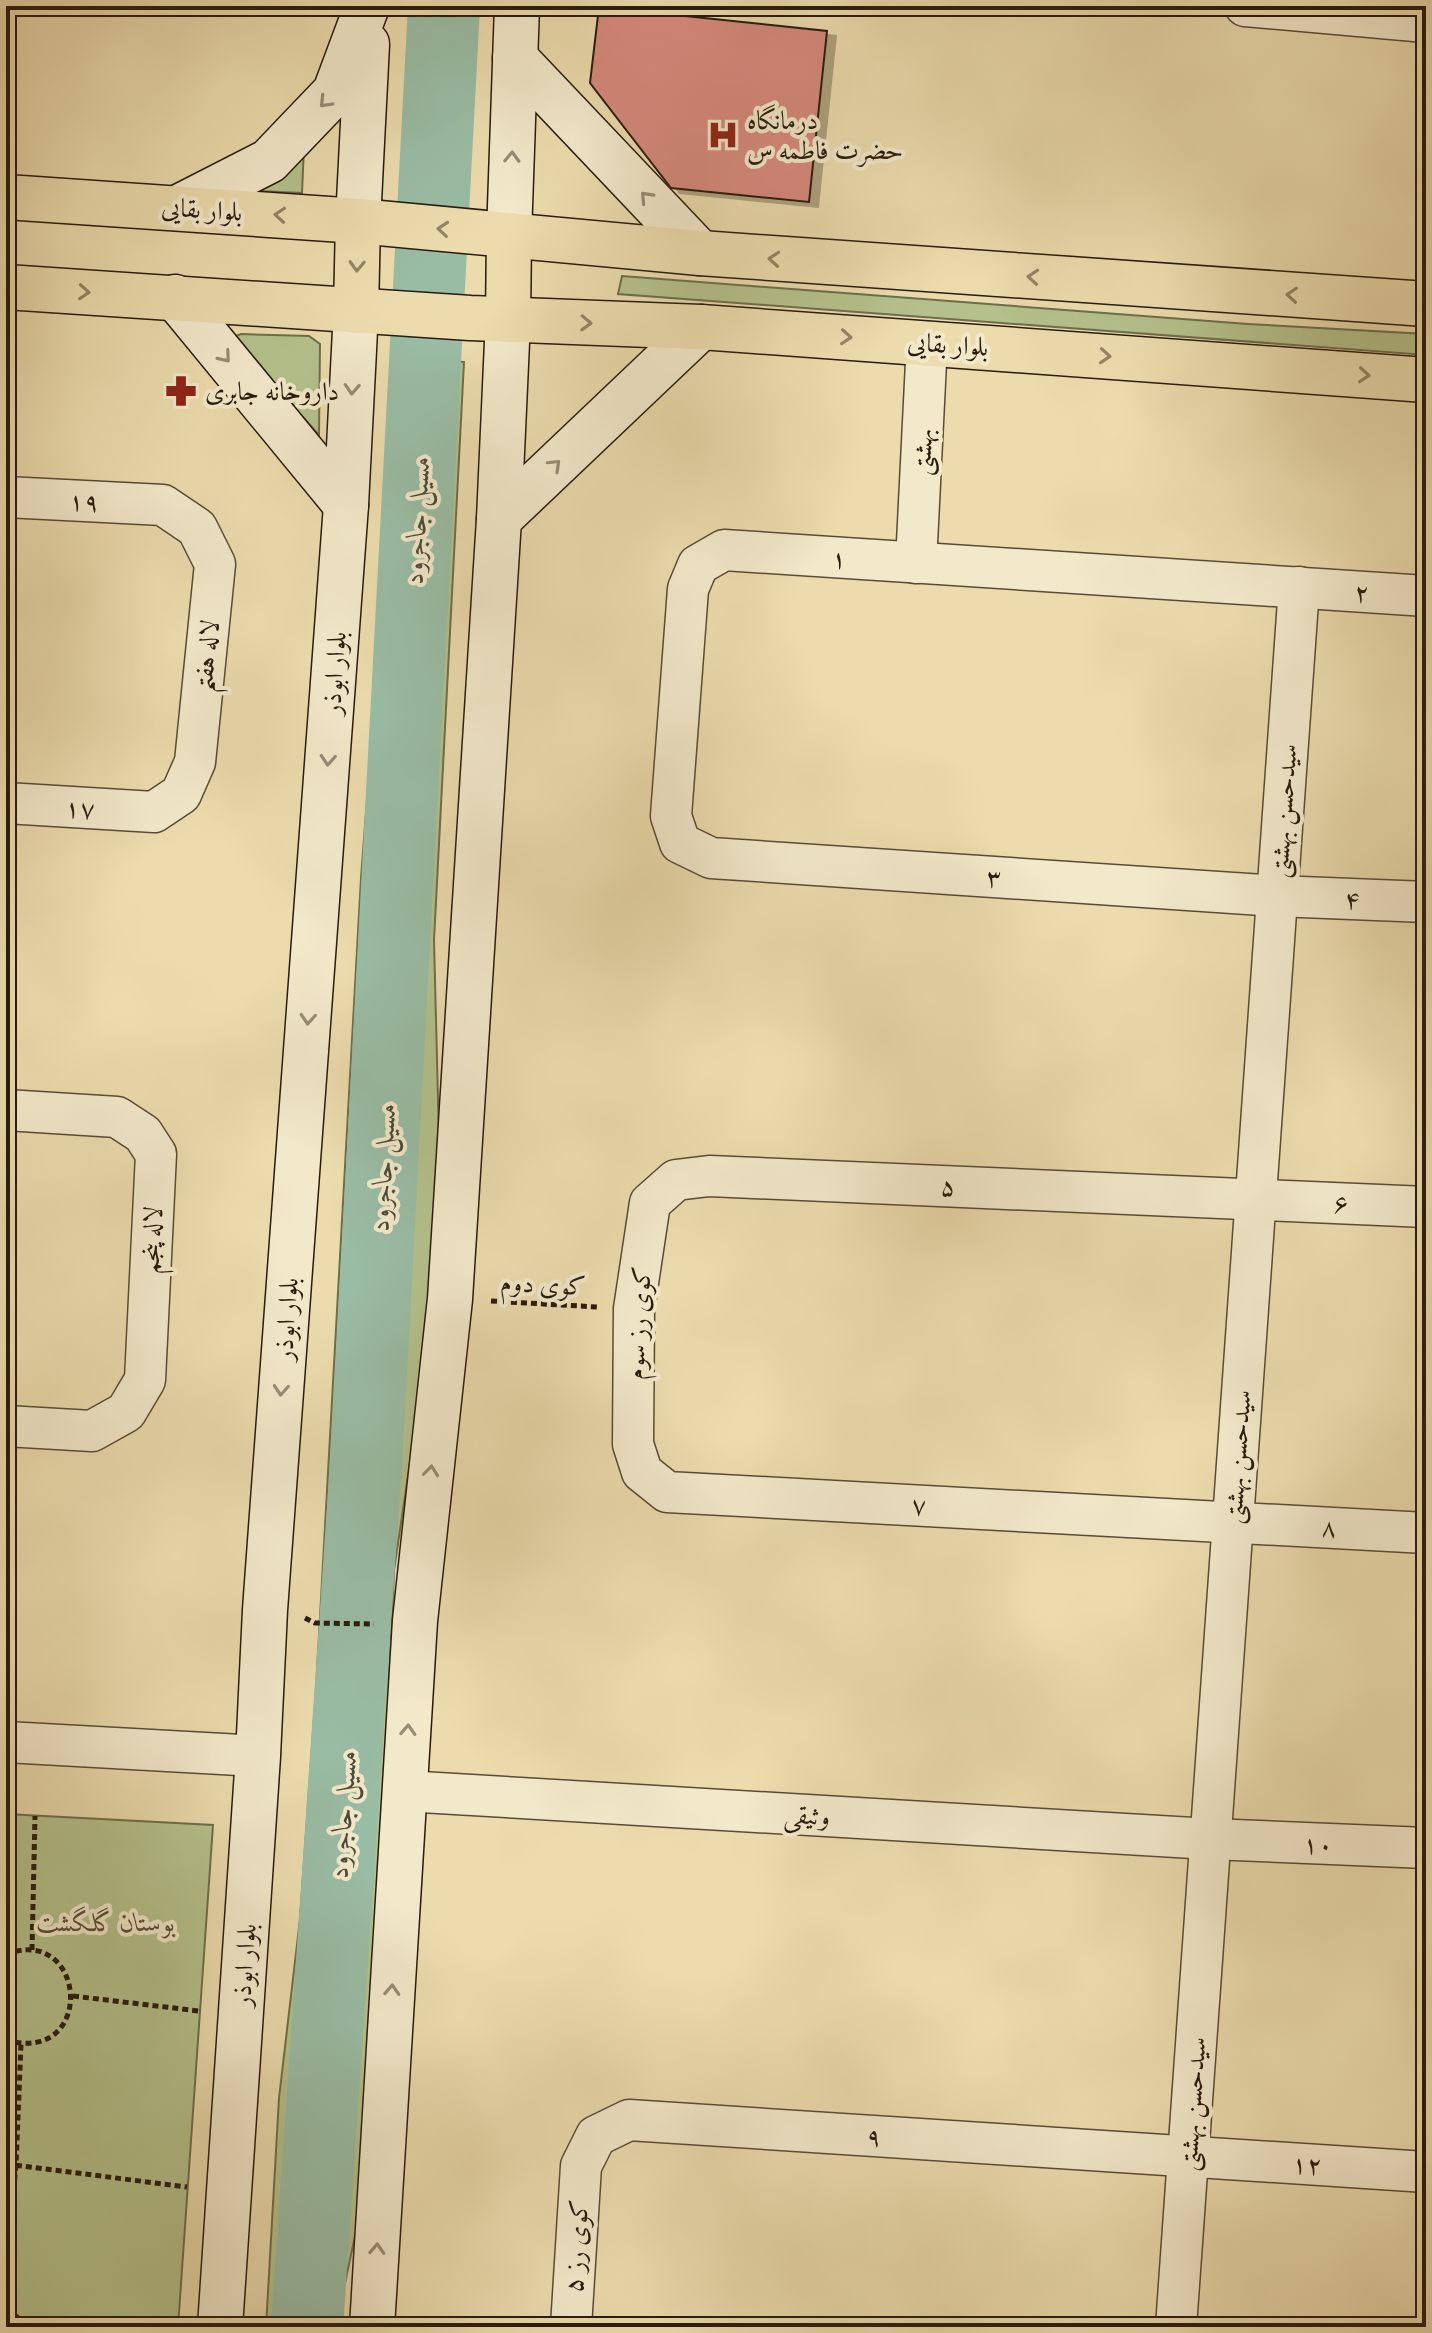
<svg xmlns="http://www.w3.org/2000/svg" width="1432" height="2333" font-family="'Gentium Book Plus',Amiri,serif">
<defs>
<filter id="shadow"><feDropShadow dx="9" dy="5" stdDeviation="0" flood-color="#0004"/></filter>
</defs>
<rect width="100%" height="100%" fill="#ebdbad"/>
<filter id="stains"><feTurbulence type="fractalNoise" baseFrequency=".0025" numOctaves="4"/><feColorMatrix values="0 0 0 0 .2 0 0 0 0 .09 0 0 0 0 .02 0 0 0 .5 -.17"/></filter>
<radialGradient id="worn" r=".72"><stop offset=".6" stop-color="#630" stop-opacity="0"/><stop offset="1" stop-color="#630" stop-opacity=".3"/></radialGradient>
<g fill="#b4c18c" stroke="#6e6e4c" stroke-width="2">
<path d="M304 147 302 193 258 191Z"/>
<path d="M622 276 1248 324 1426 334V355L618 294Z"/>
<path d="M241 334 309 336 320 344 319 435 231 338Z"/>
<path d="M396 360 464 362 434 940 439 1139 425 1362 394 1570 369 2170 341 2302 339 2327H266L279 2098 300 1919 316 1689 361 878 380 630 385 492Z"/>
<path d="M6 1814 213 1825 178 2327H6Z"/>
</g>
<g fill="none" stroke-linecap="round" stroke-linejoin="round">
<path stroke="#99bca4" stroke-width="72" d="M307 2327 367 1449 444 6"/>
</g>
<path fill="#d6897d" stroke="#281b0d" stroke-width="2" filter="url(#shadow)" d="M599 7 827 31 809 202 671 188 590 83Z"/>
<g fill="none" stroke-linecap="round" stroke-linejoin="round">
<defs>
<g id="minor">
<path d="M1245 6 1426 22"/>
<path d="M6 497 163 505 197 528 215 564 195 762 181 794 154 812 6 803"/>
<path d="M916 563 927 342"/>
<path d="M1426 596 724 550 698 565 688 589 671 816 680 843 711 858 1277 896 1426 902"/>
<path d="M6 1110 117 1117 143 1134 156 1154 145 1380 126 1412 92 1431 6 1426"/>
<path d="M1426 1207 709 1176 676 1180 650 1203 634 1309 633 1444 642 1472 667 1492 1426 1533"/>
<path d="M6 1742 258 1756"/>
<path d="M404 1791 1210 1839 1426 1848"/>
<path d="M571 2327 581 2166 596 2136 629 2120 1426 2172"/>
<path d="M1176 2327 1299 587"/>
</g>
<g id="secondary">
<path d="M515 58 700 253"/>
<path d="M179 207 269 161 335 92 367 6"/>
<path d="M358 221 367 44"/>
<path d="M509 235 517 6"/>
<path d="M175 297 346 505"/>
<path d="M499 519 701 327"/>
<path d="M220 2327 258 1756 265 1610 346 505 356 311"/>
<path d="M372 2327 415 1621 450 1299 499 519 508 320"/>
</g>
<g id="primary">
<path d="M6 197 358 221 700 253 1426 304"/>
<path d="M6 287 470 318 701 327 1426 380"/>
<path d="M356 311 358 221"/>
<path d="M508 320 509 235"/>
</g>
</defs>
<use href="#minor" stroke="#594b35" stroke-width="43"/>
<use href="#secondary" stroke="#281b0d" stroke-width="47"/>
<use href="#primary" stroke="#281b0d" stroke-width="47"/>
<g stroke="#281b0d" stroke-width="5" stroke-dasharray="6 4" stroke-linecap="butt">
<path d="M491 1301 597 1307"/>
<path d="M305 1618 315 1623 374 1624"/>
<path d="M32 1950 35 1816"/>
<path d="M6 1954C88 1924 96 2066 6 2040"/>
<path d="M73 1996 199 2011"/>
<path d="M6 2164 187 2187"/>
<path d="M6 2270 16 2165 21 2044"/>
<path d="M6 2312 16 2316 28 2327"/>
</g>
<use href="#minor" stroke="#f2e8ca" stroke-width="40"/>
<use href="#secondary" stroke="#f2e8ca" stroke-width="44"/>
<use href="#primary" stroke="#ebdbad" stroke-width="44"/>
</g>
<defs><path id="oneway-chevron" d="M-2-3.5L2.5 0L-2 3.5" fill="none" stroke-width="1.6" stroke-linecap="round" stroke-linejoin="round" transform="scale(2)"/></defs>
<g stroke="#978c75">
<use href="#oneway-chevron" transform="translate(325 102) rotate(134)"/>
<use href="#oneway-chevron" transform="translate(512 157) rotate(-88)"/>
<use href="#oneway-chevron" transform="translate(646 197) rotate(-133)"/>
<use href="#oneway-chevron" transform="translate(225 357) rotate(50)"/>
<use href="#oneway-chevron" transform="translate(352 389) rotate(93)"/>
<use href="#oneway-chevron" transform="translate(555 465) rotate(-44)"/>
<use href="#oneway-chevron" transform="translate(328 760) rotate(94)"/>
<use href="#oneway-chevron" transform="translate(308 1019) rotate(94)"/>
<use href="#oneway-chevron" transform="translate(281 1390) rotate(94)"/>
<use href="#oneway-chevron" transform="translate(431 1471) rotate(-84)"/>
<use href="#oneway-chevron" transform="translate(408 1730) rotate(-87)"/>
<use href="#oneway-chevron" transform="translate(392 1990) rotate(-87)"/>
<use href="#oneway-chevron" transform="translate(377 2249) rotate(-87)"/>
</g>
<g stroke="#938565">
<use href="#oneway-chevron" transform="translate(280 215) rotate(-176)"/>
<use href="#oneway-chevron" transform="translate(443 229) rotate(-175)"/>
<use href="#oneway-chevron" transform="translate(774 259) rotate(-176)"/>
<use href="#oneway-chevron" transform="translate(357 266) rotate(92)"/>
<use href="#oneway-chevron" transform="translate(1033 277) rotate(-176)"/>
<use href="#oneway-chevron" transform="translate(84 292) rotate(4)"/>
<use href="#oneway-chevron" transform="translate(1292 295) rotate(-176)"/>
<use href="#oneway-chevron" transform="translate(586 323) rotate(2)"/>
<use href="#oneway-chevron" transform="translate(846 337) rotate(4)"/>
<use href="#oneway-chevron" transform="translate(1105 356) rotate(4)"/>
<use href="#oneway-chevron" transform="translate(1364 375) rotate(4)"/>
</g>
<defs>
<symbol id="hospital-bare" viewBox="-9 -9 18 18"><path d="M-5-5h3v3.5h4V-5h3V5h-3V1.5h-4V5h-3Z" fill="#8f2418" stroke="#f2e8ca" stroke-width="2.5" paint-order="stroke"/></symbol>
<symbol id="pharmacy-bare" viewBox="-9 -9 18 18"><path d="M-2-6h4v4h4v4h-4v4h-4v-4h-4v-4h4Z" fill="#8f2418" stroke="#f2e8ca" stroke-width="2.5" paint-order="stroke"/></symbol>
</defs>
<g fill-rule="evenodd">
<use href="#hospital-bare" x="701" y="113" width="44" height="44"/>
<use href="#pharmacy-bare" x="159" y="369" width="44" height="44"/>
</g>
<g text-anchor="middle" stroke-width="8" stroke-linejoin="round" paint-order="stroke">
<g font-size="26" fill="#281b0d" stroke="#f2e8ca" text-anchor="start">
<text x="747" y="129">درمانگاه<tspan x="747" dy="30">حضرت فاطمه س</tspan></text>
<text x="205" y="400">داروخانه جابری</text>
</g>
<g font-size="26" fill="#281b0d" stroke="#f2e8ca">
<text transform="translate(202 209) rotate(4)" y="9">بلوار بقایی</text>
<text transform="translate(948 344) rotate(4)" y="9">بلوار بقایی</text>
<text transform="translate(922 452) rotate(-87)" y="9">بهشتی</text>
<text transform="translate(84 501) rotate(3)" y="9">۱۹</text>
<text transform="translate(839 558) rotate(4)" y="9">۱</text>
<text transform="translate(1362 592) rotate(4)" y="9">۲</text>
<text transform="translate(206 656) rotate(-84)" y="9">لاله هفتم</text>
<text transform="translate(334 673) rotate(-86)" y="9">بلوار ابوذر</text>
<text transform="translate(80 808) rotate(4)" y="9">۱۷</text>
<text transform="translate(1283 811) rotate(-86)" y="9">سیدحسن بهشتی</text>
<text transform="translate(994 877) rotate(4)" y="9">۳</text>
<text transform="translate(1352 899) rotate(3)" y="9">۴</text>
<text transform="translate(948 1186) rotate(2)" y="9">۵</text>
<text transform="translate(1341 1203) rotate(3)" y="9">۶</text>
<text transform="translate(151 1240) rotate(-87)" y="9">لاله پنجم</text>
<text transform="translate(543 1284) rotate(3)" y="9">کوی دوم</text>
<text transform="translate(286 1319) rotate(-86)" y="9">بلوار ابوذر</text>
<text transform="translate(638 1323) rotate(-86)" y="9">کوی رز سوم</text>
<text transform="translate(1237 1457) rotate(-86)" y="9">سیدحسن بهشتی</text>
<text transform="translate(919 1505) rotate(3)" y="9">۷</text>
<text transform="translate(1329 1527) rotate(3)" y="9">۸</text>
<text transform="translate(807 1815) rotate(3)" y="9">وثیقی</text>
<text transform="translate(1318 1844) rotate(2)" y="9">۱۰</text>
<text transform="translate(244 1965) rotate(-86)" y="9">بلوار ابوذر</text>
<text transform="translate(1192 2104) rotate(-86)" y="9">سیدحسن بهشتی</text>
<text transform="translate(874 2136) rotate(4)" y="9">۹</text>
<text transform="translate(1307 2164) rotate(4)" y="9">۱۲</text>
<text transform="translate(576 2246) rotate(-86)" y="9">کوی رز ۵</text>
</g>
<g font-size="26" font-style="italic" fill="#524d33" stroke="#f2e8ca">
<text x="106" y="1931">بوستان گلگشت</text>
</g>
<g font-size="28" font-style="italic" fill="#4a4b3a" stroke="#f2e8ca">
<text transform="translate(416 520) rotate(-87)" y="10">مسیل جاجرود</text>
<text transform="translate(382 1167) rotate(-87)" y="10">مسیل جاجرود</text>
<text transform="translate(342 1814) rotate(-86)" y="10">مسیل جاجرود</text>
</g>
</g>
<rect width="1432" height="2333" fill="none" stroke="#ebdbad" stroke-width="32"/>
<rect x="8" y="8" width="1416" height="2317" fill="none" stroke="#281b0d" stroke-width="4"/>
<rect x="16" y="16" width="1400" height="2301" fill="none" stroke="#281b0d" stroke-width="2"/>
<rect width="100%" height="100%" filter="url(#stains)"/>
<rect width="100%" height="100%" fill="url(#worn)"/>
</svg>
